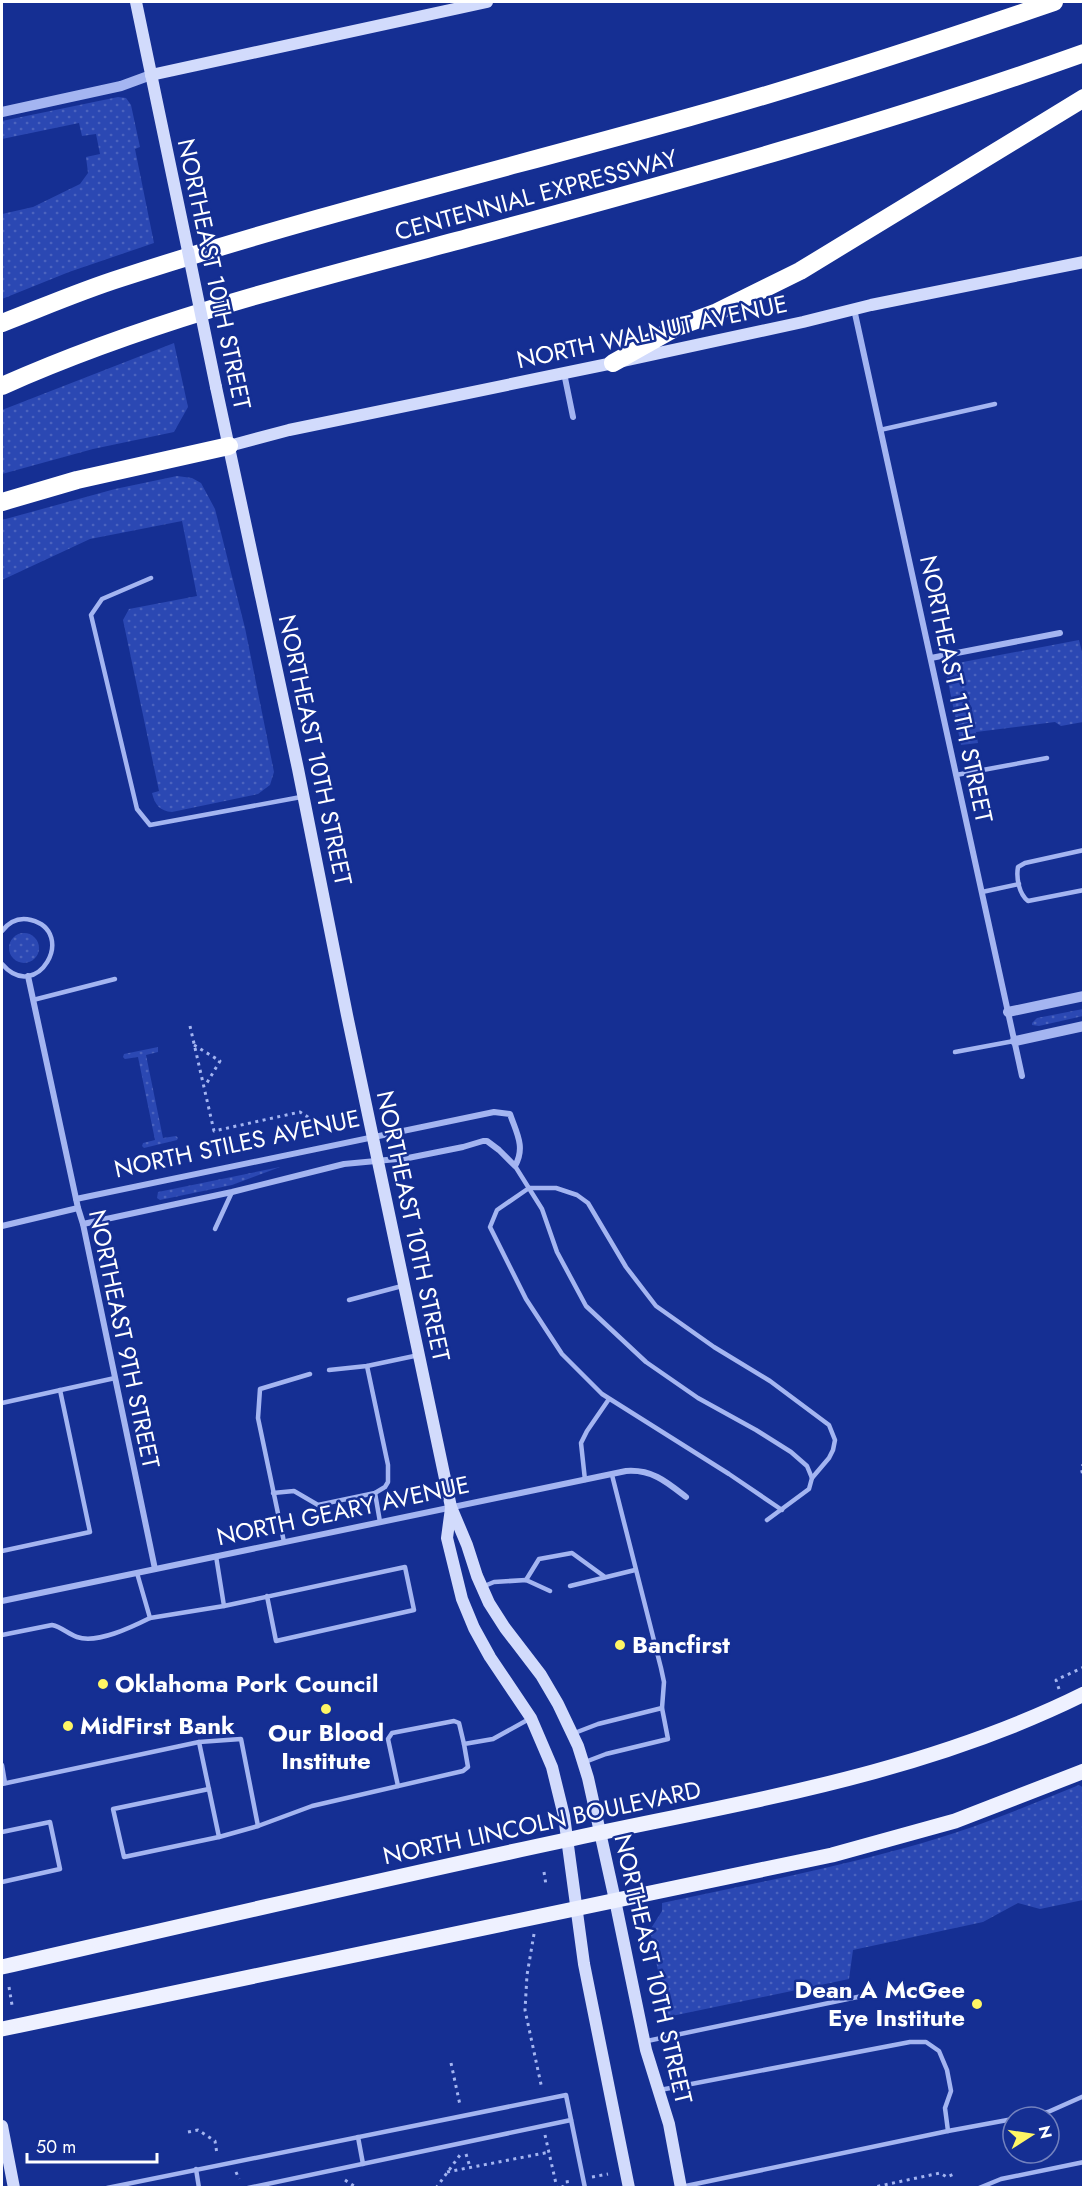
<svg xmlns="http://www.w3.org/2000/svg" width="1085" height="2189" font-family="Jost,sans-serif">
<defs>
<pattern id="grass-dots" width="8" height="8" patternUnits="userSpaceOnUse" patternTransform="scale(1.5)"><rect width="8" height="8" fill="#2b48b3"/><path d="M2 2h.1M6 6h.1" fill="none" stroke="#4b63be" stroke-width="1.8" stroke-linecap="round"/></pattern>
</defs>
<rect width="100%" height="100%" fill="#152f93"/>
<g fill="url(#grass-dots)">
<path d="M118 97 126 98 131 105 140 147 135 149 154 243 69 272 2 299V214L33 207 80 184 88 173 86 157 100 154 96 134 82 136 79 123 2 139V121Z"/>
<path d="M174 343 188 407 174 432 93 449 2 474V410Z"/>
<path d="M177 476 192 478 201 483 215 509 245 628 274 772 270 785 258 794 172 812C160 811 155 805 152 793L159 791 123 620 129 609 197 596 182 521 90 539 2 580V520L115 489Z"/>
<path d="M1079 640 1084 660 1083 722 1061 726 1055 722 976 732 978 743 961 745 946 672 948 667 963 662Z"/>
<circle cx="24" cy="948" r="15"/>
<path d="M1083 1009V1016L1039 1026 1032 1025V1023L1037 1018Z"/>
<path d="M158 1047V1052L146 1055 163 1138 176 1136 178 1138 177 1140 144 1148 142 1146 143 1143 155 1140 138 1057 125 1059 123 1057 124 1054Z"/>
<path d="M280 1167 232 1185 160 1200 157 1198 158 1192Z"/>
<path d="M1079 1785 1084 1788 1083 1900 1040 1909 1018 1903 983 1922 853 1950 849 1979 667 2017 650 1930 662 1911V1903C751 1884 841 1867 929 1841 980 1826 1030 1805 1079 1785Z"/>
</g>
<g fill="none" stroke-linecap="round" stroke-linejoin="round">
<g stroke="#a4b5f1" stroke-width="3" stroke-dasharray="3 4.5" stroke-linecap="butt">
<path d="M190 1026 214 1131 300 1112 328 1130"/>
<path d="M194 1045 220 1061 205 1086"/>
<path d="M1084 1464 1081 1467 1084 1480"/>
<path d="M1059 1689 1056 1680 1084 1667"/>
<path d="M544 1872 546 1885"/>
<path d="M534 1934 527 1975 525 2010 542 2089"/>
<path d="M9 1987 12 2005"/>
<path d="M451 2063 460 2105"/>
<path d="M188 2132 198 2130 215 2141 217 2154"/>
<path d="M545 2135 557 2188"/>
<path d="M466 2154 470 2167"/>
<path d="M236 2172 239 2179"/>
<path d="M447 2172 550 2152"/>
<path d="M592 2177 608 2174"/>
<path d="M345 2180 357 2188"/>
<path d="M436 2188 460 2155"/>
<path d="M562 2188 565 2182 573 2181"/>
<path d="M870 2188 940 2173 947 2177 954 2174"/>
</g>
<g stroke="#a4b5f1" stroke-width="4.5">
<path d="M880 430 995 404"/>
<path d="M151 578 102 599 91 615 137 809 150 825 301 797"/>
<path d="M956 775 1047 758"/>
<path d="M1084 850 1025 863 1018 867C1016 878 1019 894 1028 901L1084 890"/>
<path d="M982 892 1019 884"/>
<path d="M2 931C9 922 19 917 31 920 78 932 37 1005 2 964"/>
<path d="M33 1000 115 979"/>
<path d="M955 1052 1014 1041"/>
<path d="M515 1166 542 1209 557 1252 586 1306 646 1362 698 1398 756 1430 791 1452 807 1466 812 1478 809 1489 767 1520"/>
<path d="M215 1229 232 1192"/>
<path d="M349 1300 402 1286"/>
<path d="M329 1370 367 1366 419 1355"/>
<path d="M2 1403 115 1378"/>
<path d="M585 1480 581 1443 587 1431 609 1399"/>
<path d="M273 1493 294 1491 318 1505 375 1493 385 1487 388 1482V1465L367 1366"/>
<path d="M375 1493 380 1522"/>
<path d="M782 1510 729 1474 602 1394 562 1354 526 1299 490 1227 497 1210 529 1188H556L577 1195 588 1203 626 1267 656 1306 714 1347 770 1381 829 1425 835 1440 833 1450 829 1458 812 1478"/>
<path d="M284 1542 258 1418 260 1389 310 1374"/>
<path d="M2 1551 90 1532 60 1390"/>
<path d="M137 1573 150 1618 224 1606 216 1556"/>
<path d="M526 1580 539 1559 572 1553 605 1577"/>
<path d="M570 1586 635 1570"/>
<path d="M482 1587 494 1582 526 1580 550 1591"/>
<path d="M224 1606 405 1567 414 1610 276 1641 267 1596"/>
<path d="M2 1635 52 1625C62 1627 68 1634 77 1637 97 1644 132 1627 150 1618"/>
<path d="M572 1734 598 1724 662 1708"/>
<path d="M199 1742 241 1739 258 1826"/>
<path d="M585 1762 606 1754 668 1739 662 1708 664 1682 661 1668 612 1475"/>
<path d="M2 1765 5 1783"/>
<path d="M2 1784 199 1742 219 1837 258 1826 312 1806 463 1771 468 1767 464 1744 493 1739 531 1718"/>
<path d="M398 1786 388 1739 392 1733 454 1721 459 1723 464 1744"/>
<path d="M209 1789 113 1809 124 1857 219 1837"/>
<path d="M2 1832 50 1822 60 1869 2 1882"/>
<path d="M647 2041 867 1995"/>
<path d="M660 2090 910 2042H926L939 2051 947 2070 951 2091 945 2108 948 2131 681 2187"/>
<path d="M1024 2117 1048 2112 1084 2096"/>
<path d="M948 2131 1013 2119"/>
<path d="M358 2137 363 2164"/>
<path d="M196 2169 199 2188"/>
<path d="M107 2188 566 2095 585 2188"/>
<path d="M248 2188 571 2120"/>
<path d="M979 2188 1001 2179 1084 2162"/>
</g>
<g stroke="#a4b5f1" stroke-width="6">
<path d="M854 309 1022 1076"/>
<path d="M564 373 573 417"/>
<path d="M931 658 1060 633"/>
<path d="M28 976 78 1208 83 1224 155 1569"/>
<path d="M76 1199 494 1112 510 1114C516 1132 526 1147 515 1166L499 1150 487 1141H483L463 1147 408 1158 344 1164 232 1192 83 1224"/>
<path d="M2 1226 78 1208"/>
<path d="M2 1601 626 1471C652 1469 667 1482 686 1497"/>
</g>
<g stroke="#a4b5f1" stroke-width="10">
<path d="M2 112 121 86 151 75"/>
<path d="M1008 1012 1084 996"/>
<path d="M1015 1041 1084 1026"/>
</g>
<g stroke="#d2dbfc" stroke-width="12">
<path d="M136 2 188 251"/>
<path d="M151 75 487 2"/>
<path d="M216 387 298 769 347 1015 451 1507 467 1545 477 1576 489 1603 505 1628 541 1675 558 1704 578 1746 588 1778 615 1900 646 2050 669 2124 681 2188"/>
<path d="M229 446 289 430 613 363 803 322 871 305 1084 262"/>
<path d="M451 1508 447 1538 462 1599 474 1628 490 1657 531 1718 552 1767 564 1816 584 1964 629 2188"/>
<path d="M2 2126 14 2188"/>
</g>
<g stroke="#eef1ff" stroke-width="15">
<path d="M2 1967C190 1924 378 1880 566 1840 742 1802 921 1775 1084 1694"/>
<path d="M2 2029 832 1855 955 1821 1084 1771"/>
</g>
<g stroke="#fff" stroke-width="18">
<path d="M2 323C41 308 80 291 121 278 308 217 500 170 690 117 813 83 934 43 1054 2"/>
<path d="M613 363 677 327 715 313 800 271 1084 98"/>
<path d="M2 386C154 318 318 278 479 235 682 180 885 124 1084 53"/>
<path d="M2 502 77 480 229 446"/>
</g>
<path stroke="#d2dbfc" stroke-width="12" d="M188 251 216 387"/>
</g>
<g fill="#fff664" stroke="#152f93" stroke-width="2">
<circle cx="620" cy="1645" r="6"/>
<circle cx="103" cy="1684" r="6"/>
<circle cx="326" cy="1709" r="6"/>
<circle cx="68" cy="1726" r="6"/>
<circle cx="977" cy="2004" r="6"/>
</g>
<g text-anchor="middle" stroke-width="5" stroke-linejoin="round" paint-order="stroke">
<g font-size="24" fill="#fff" stroke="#152f93">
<text transform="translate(536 195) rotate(-15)" y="8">CENTENNIAL EXPRESSWAY</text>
<text transform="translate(214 274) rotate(78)" y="8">NORTHEAST 10TH STREET</text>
<text transform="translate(652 332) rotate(-12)" y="8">NORTH WALNUT AVENUE</text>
<text transform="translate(956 689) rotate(78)" y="8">NORTHEAST 11TH STREET</text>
<text transform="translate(315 750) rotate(78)" y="8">NORTHEAST 10TH STREET</text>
<text transform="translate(237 1144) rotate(-12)" y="8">NORTH STILES AVENUE</text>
<text transform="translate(413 1226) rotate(78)" y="8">NORTHEAST 10TH STREET</text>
<text transform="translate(124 1339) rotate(78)" y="8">NORTHEAST 9TH STREET</text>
<text transform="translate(343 1511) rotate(-12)" y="8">NORTH GEARY AVENUE</text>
<text transform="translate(542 1823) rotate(-12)" y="8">NORTH LINCOLN BOULEVARD</text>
<text transform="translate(653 1969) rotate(77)" y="8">NORTHEAST 10TH STREET</text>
</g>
<g font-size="24" font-weight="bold" fill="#fff" stroke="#152f93" text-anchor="start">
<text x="632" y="1653">Bancfirst</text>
<text x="115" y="1692">Oklahoma Pork Council</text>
<text x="80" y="1734">MidFirst Bank</text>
<text x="326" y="1741" text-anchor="middle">Our Blood<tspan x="326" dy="28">Institute</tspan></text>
<text x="965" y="1998" text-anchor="end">Dean A McGee<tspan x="965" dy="28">Eye Institute</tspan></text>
</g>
</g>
<rect width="1085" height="2189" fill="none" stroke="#ffffff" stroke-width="6"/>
<g transform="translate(1031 2135) rotate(78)"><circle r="28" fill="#152f93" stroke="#7382be" stroke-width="1.5"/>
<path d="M0-4.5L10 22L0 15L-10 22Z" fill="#fff664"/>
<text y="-9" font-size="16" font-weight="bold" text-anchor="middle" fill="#ffffff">N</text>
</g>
<path d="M27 2153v9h130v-9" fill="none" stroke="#ffffff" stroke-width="3"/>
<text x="36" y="2153" font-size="18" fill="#ffffff" stroke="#152f93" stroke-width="4.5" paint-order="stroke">50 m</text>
</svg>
